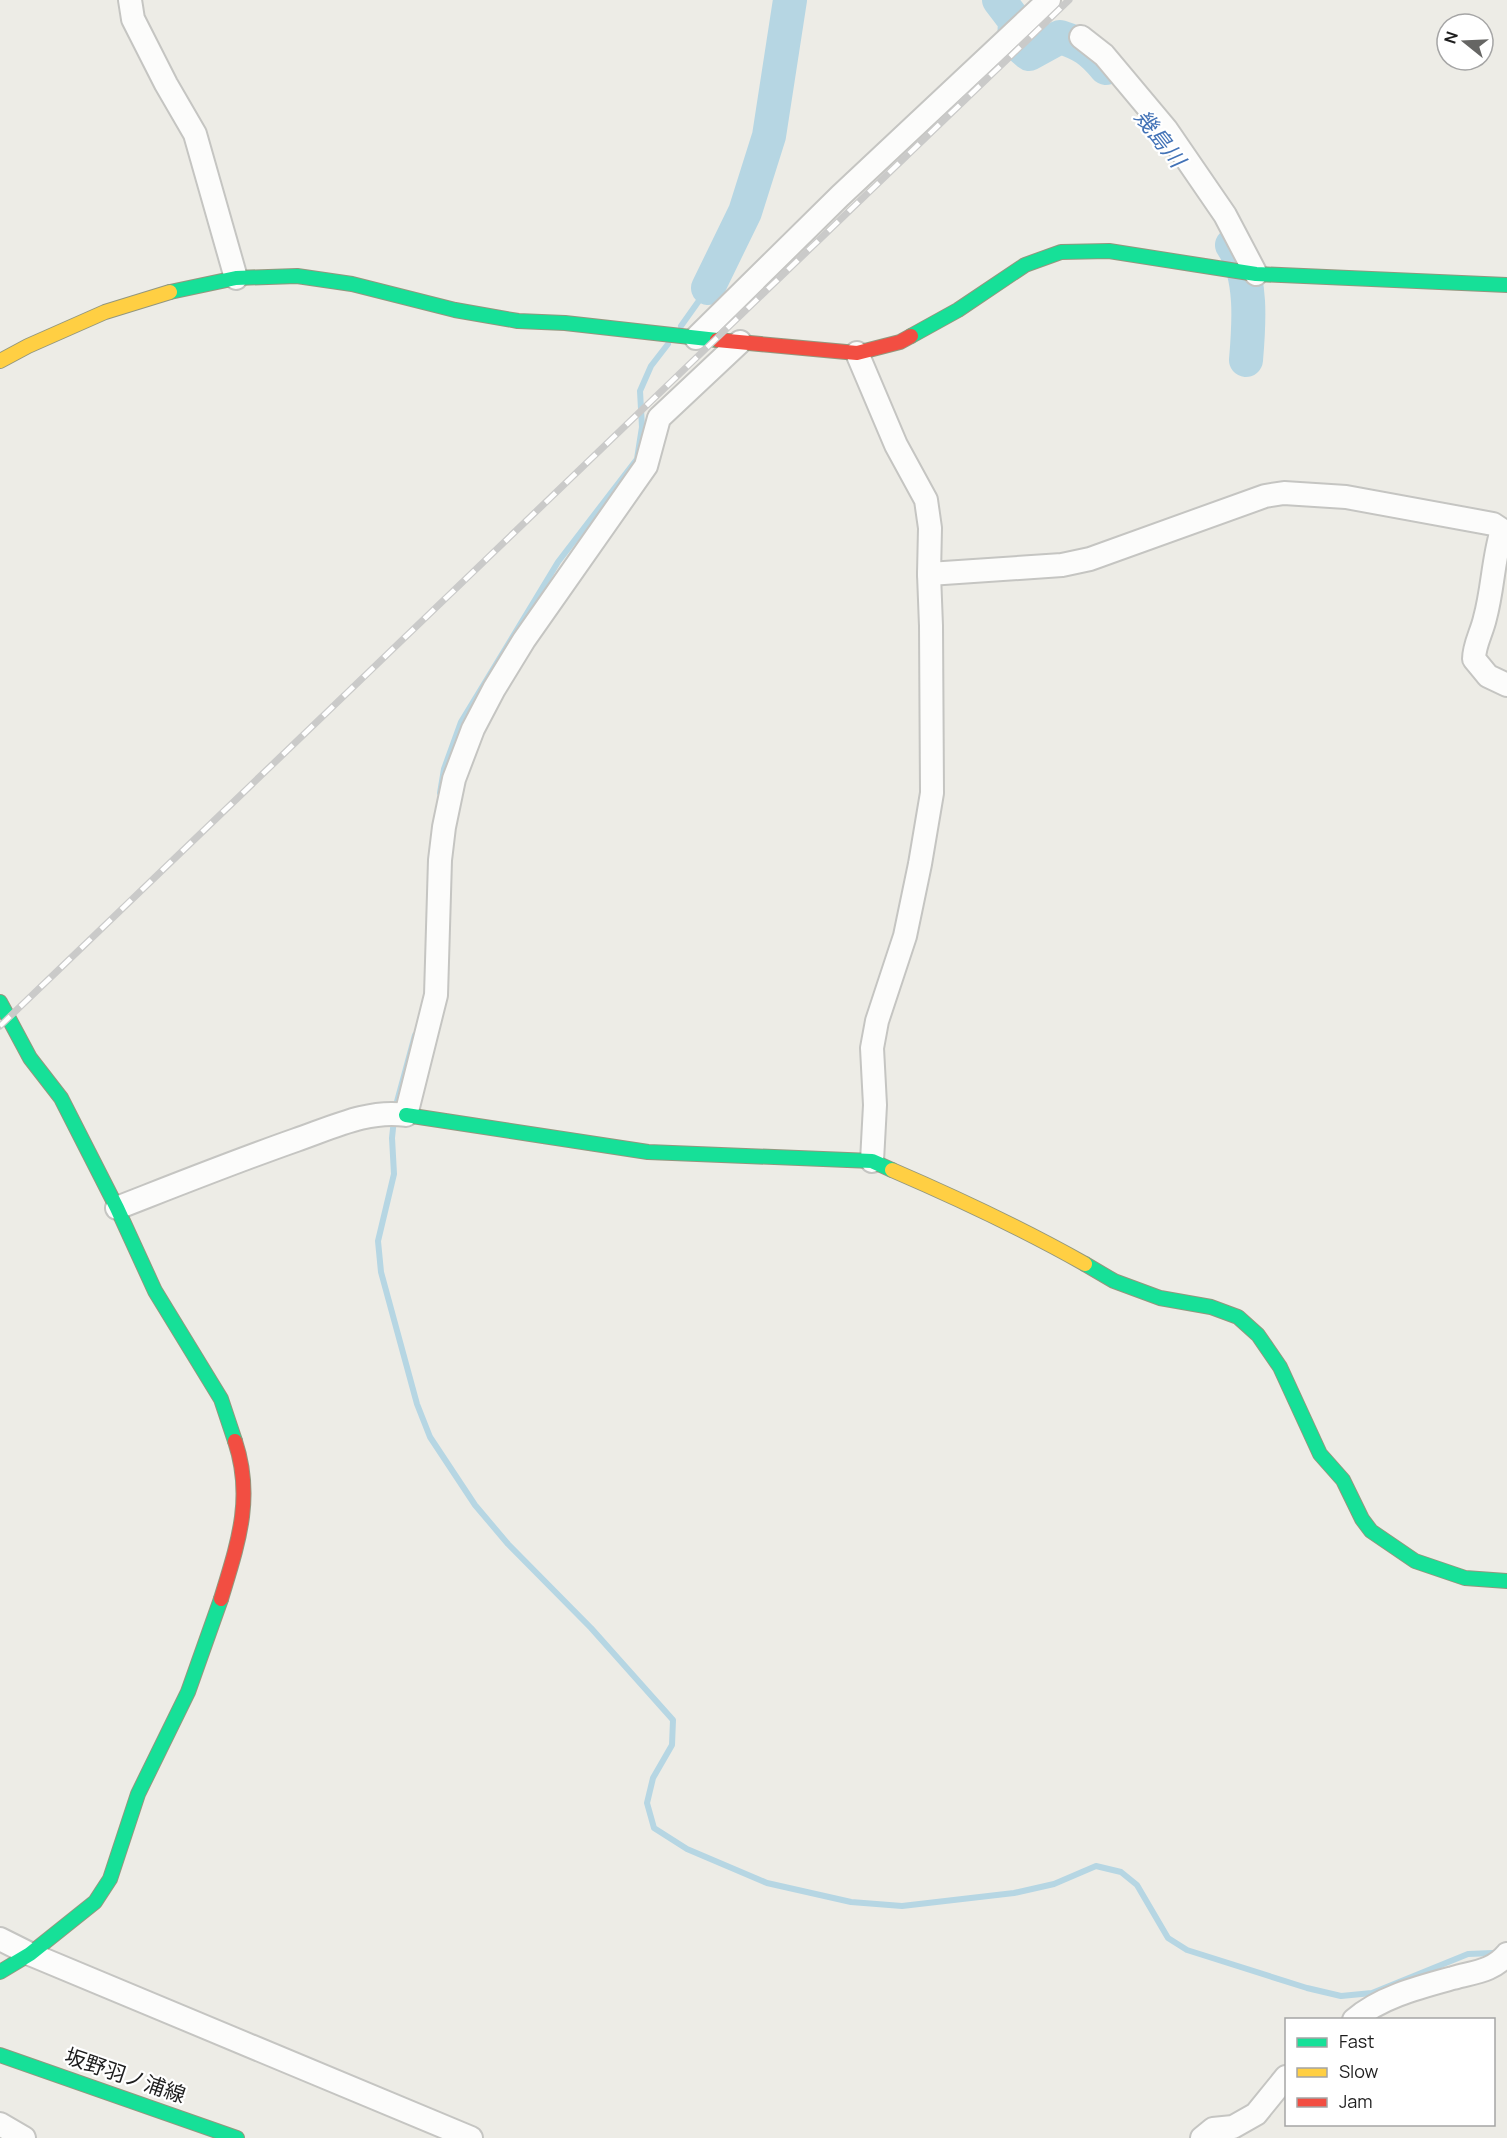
<svg xmlns="http://www.w3.org/2000/svg" width="1507" height="2138" font-family="Manrope,'Noto Sans JP',sans-serif">
<rect width="100%" height="100%" fill="#edece6"/>
<g fill="none" stroke-linecap="round" stroke-linejoin="round">
<g stroke="#b6d6e3" stroke-width="6">
<path d="M681 326 708 288"/>
<path d="M440 793 444 769 461 722 558 562 637 459 642 427 640 391 651 366 668 344"/>
<path d="M395 1109 415 1035"/>
<path d="M394 1119 392 1138 394 1174 378 1241 381 1272 417 1404 430 1437 475 1505 508 1544 591 1628 673 1720 672 1745 653 1778 647 1803 654 1828 687 1849 767 1883 851 1902 902 1906 1014 1893 1054 1884 1096 1866 1121 1872 1137 1885 1168 1938 1187 1950 1307 1988 1341 1996 1372 1993 1468 1954 1493 1953 1499 1956"/>
</g>
<g stroke="#b6d6e3" stroke-width="34">
<path d="M999 0 1015 21 1014 41 1029 54 1060 37C1082 44 1091 50 1106 68"/>
<path d="M1232 245C1253 276 1249 325 1246 360"/>
<path d="M708 288 745 212 769 136 790 0"/>
</g>
<defs>
<g id="street">
<path d="M130 0 133 19 166 84 195 134 236 278"/>
<path d="M1081 37 1104 55 1166 129 1225 215 1256 274"/>
<path d="M696 338 840 196 1049 0"/>
<path d="M857 353 896 445 926 500 930 528 929 574 1062 565 1090 559 1265 496 1284 493 1346 497 1493 524 1502 530C1493 559 1493 589 1485 618 1482 632 1474 645 1474 659L1488 676 1507 685"/>
<path d="M872 1161 875 1105 872 1048 877 1021 905 936 920 864 932 793 931 626 929 574"/>
<path d="M117 1208C176 1185 236 1161 296 1140 331 1128 369 1109 406 1115L436 995 440 860 444 827 454 779 473 729 494 689 524 640 646 466 659 418 740 342"/>
<path d="M0 1939 30 1954 471 2138"/>
<path d="M1354 2020C1380 1997 1420 1987 1453 1978 1473 1972 1492 1972 1507 1954"/>
<path d="M0 2124 24 2138"/>
<path d="M1202 2138 1213 2129 1233 2127 1256 2114 1286 2077"/>
</g>
<g id="fast">
<path d="M170 292 236 278 297 276 352 284 455 310 518 321 565 323 717 340"/>
<path d="M911 336 958 310 1025 265 1061 252 1109 251 1256 274 1507 285"/>
<path d="M0 1002 30 1058 61 1098 117 1208 155 1291 221 1399 235 1441"/>
<path d="M406 1115 648 1152 872 1161 892 1170"/>
<path d="M1085 1264 1114 1281 1160 1298 1211 1307 1238 1317 1258 1335 1280 1367 1320 1454 1343 1480 1362 1519 1371 1531 1415 1561 1465 1578 1507 1581"/>
<path d="M0 1972 30 1954 95 1902 110 1879 138 1794 188 1692 221 1599"/>
<path d="M0 2055 237 2138"/>
</g>
<g id="slow">
<path d="M0 361 28 346 105 312 170 292"/>
<path d="M892 1170C957 1198 1023 1229 1085 1264"/>
</g>
<g id="jam">
<path d="M717 340 857 353 900 342 911 336"/>
<path d="M221 1599C238 1543 254 1498 235 1441"/>
</g>
</defs>
<use href="#street" stroke="#c5c5c2" stroke-width="26"/>
<use href="#fast" stroke="#93977e" stroke-width="16"/>
<use href="#slow" stroke="#93977e" stroke-width="16"/>
<use href="#jam" stroke="#93977e" stroke-width="16"/>
<use href="#street" stroke="#fcfcfb" stroke-width="22"/>
<use href="#fast" stroke="#16e098" stroke-width="14"/>
<use href="#slow" stroke="#ffcf43" stroke-width="14"/>
<use href="#jam" stroke="#f24e42" stroke-width="14"/>
<defs>
<path id="rail" d="M0 1026 1069 0"/>
</defs>
<use href="#rail" stroke="#cacac9" stroke-width="7"/>
<use href="#rail" stroke="#fff" stroke-width="4.5" stroke-dasharray="14" stroke-linecap="butt"/>
</g>
<g text-anchor="middle" stroke-width="4.5" stroke-linejoin="round" paint-order="stroke">
<g font-size="21" fill="#1e1e1e" stroke="#fff">
<text transform="translate(125 2076) rotate(19)" y="7">坂野羽ノ浦線</text>
</g>
<g font-size="22" font-style="italic" fill="#4272b6" stroke="#fff">
<text transform="translate(1160 138) rotate(52)" y="8">幾島川</text>
</g>
</g>
<rect x="1285" y="2018" width="210" height="108" fill="#ffffff" stroke="#a5a5a5" stroke-width="1.5"/>
<rect x="1297" y="2038" width="30" height="9" fill="#16e098" stroke="#a5a5a5" stroke-width="1.5"/>
<text x="1339" y="2048" font-size="18" fill="#1e1e1e">Fast</text>
<rect x="1297" y="2068" width="30" height="9" fill="#ffcf43" stroke="#a5a5a5" stroke-width="1.5"/>
<text x="1339" y="2078" font-size="18" fill="#1e1e1e">Slow</text>
<rect x="1297" y="2098" width="30" height="9" fill="#f24e42" stroke="#a5a5a5" stroke-width="1.5"/>
<text x="1339" y="2108" font-size="18" fill="#1e1e1e">Jam</text>
<g transform="translate(1465 42) rotate(288)"><circle r="28" fill="#ffffff" stroke="#a5a5a5" stroke-width="1.5"/>
<path d="M0-4.5L10 22L0 15L-10 22Z" fill="#666664"/>
<text y="-9" font-size="16" font-weight="bold" text-anchor="middle" fill="#1e1e1e">N</text>
</g>
</svg>
